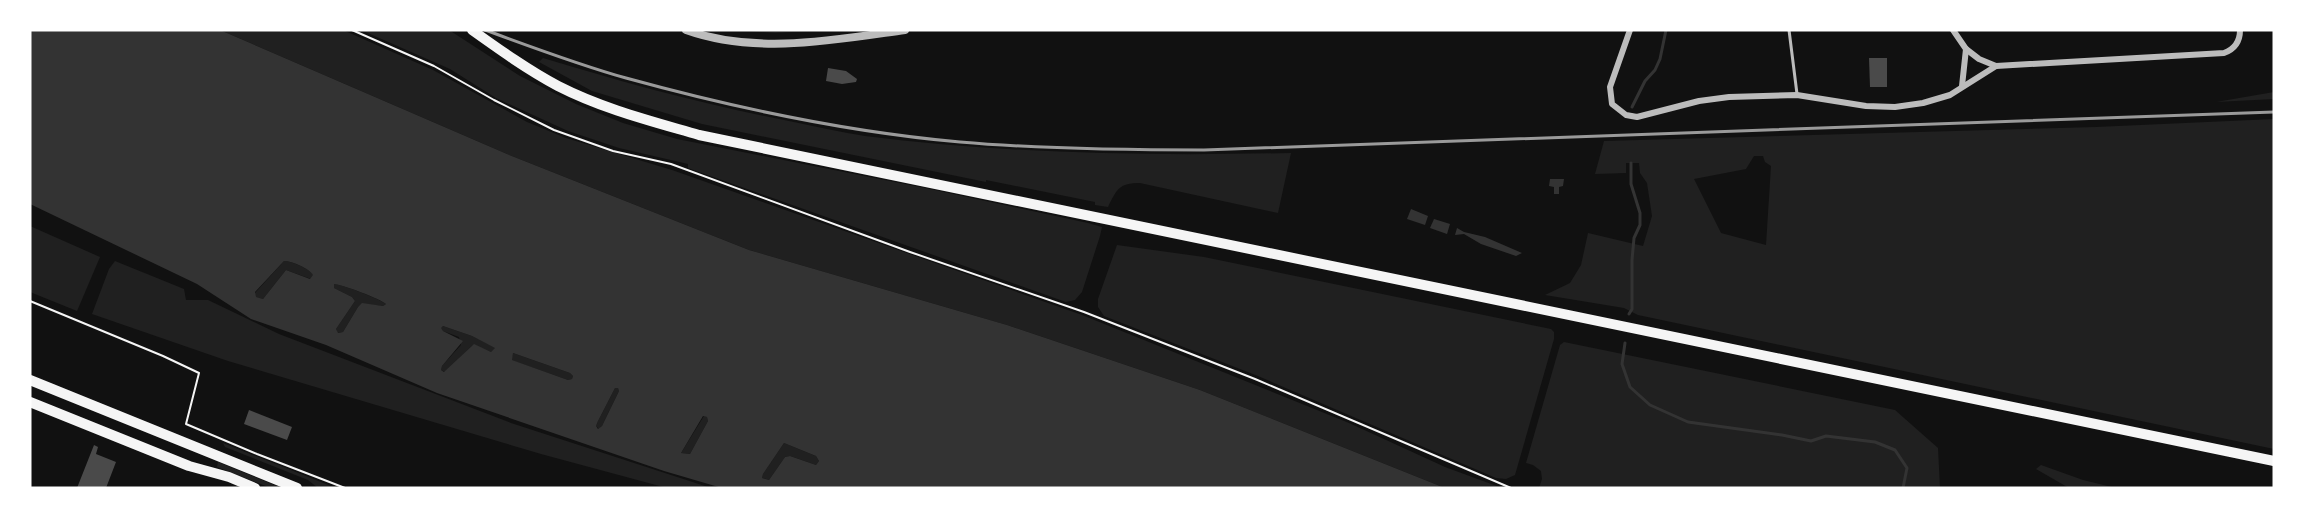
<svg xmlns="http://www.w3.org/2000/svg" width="2304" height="518" font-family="Arial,sans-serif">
<rect width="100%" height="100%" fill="#111"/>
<g fill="#202020" fill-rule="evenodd">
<path d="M220 30H343L433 70 527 122 566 138 672 170 1082 315 1349 423 1445 467 1502 488H1445L1200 390 1007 325 749 250 507 154Z"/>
<path d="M361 30H449L520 76 576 104 623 123 677 139 930 189 1088 223 1102 227 1100 236 1082 292 1075 300 1066 302 688 168V164L619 148 568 131 496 98 450 69Z"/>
<path d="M737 30H827L775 33Z"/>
<path d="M543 58C625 83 706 105 789 121 814 126 840 132 865 136 1007 154 1148 156 1291 153L1278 213 1140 183C1119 183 1117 189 1108 207L1095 205V202L986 180V182L702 124 592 91 539 62Z"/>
<path d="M2274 92V99L2216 102Z"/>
<path d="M2274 119V449L1638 315 1624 308 1545 295 1570 283 1581 265 1588 233 1643 246 1652 216 1647 183 1640 173 1639 163H1626V173L1595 174 1604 141 2096 127ZM1754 156H1763L1765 162 1771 166 1766 245 1721 233 1694 179 1746 169Z"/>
<path d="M30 226 100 257 77 311 30 292Z"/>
<path d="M1117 245 1204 257 1551 329 1554 332V339L1515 475 1506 479 1496 478 1258 376 1104 316 1098 307V299Z"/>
<path d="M115 261 184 289 186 300H208L279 334 511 423 711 488H667L541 454 228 361 92 314 109 269Z"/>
<path d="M284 261C292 261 309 269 314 275L311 279 286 270 263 299 255 297V293Z"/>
<path d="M334 284C341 284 380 299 386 304L383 306 362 304 358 307 343 332 337 333 336 329 355 301 352 297 334 288Z"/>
<path d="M443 326 472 336 496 348 491 352 473 345 445 372 441 370 442 366 461 345 459 337 443 331 440 328Z"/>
<path d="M1564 342 1895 410 1938 448 1940 488H1539L1542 479 1541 471 1533 465 1526 463 1560 345Z"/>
<path d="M513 353 570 373 573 376 572 379 568 380 511 360Z"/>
<path d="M618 387 619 391 602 426 599 429 596 426 598 421 615 388Z"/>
<path d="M704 416 707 417 708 421 690 454 681 453Z"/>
<path d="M223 443 336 488H318L308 480 225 447Z"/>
<path d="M784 443 816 456 819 461 816 465 790 456 785 457 769 480 762 478 763 474Z"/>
<path d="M218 462 282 488H271L217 467Z"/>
<path d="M2041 465 2083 480 2116 488H2069L2036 469Z"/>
</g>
<g fill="#333" fill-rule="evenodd">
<path d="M30 30H220L507 154 749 250 1007 325 1200 390 1445 488H722L664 471 437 393 326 345 251 319 197 284 30 204ZM284 261C292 261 310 269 313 275L310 279 286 270 263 299 256 297 255 292ZM334 284C341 284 381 299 386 304L383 306 362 303 358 307 343 332 338 333 336 329 355 301 352 297 334 288ZM443 326 472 336 495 348 491 352 474 344 444 372 441 370 442 366 463 341 443 331 441 328ZM513 353 570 373 573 376 572 379 568 380 512 360ZM615 388H618L619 391 602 426 598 429 596 426 598 421ZM703 416 707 417 708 421 690 454 681 453ZM784 443 816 456 819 461 816 465 790 456 785 457 769 480 762 478 763 474Z"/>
<path d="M1550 179H1564L1563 186 1559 187V194H1554V187L1549 186Z"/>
<path d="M1411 209 1428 216 1425 225 1407 219Z"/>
<path d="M1434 219 1450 224 1447 234 1430 228Z"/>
<path d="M1457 228 1464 232 1485 237 1522 253 1516 256 1481 244 1464 234 1455 235Z"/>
</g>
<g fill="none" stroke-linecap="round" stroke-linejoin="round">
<g stroke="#333" stroke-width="3">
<path d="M1632 107 1645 81 1655 70 1660 59 1666 30"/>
<path d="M1629 314 1632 309V260L1634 238 1640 225V213L1631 184V163"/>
<path d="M1625 343 1622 364 1630 387 1650 405 1688 422 1782 435 1811 441 1826 436 1875 442 1895 450 1907 468 1903 488"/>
</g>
</g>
<g fill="#4a4a4a">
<path d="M1869 58H1887V87H1870Z"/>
<path d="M828 68 846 71 857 79 856 82 842 84 826 81Z"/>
<path d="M249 410 292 427 287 440 244 424Z"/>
<path d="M94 445 98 447 96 454 116 462 106 488H77Z"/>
</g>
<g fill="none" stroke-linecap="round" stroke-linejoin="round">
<g stroke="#f5f5f5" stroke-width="2">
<path d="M352 30 434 66 494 100 554 130 613 151 671 164 910 252 1084 312 1255 379 1511 488"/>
<path d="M30 301 163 356 199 373 186 424 257 454 345 488"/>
</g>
<path stroke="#bcbcbc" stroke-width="3" d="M1789 30 1797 94"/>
<g stroke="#bcbcbc" stroke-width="6">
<path d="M1630 30 1610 87 1612 104 1626 115 1637 117 1699 101 1729 97 1797 95 1866 106 1895 107 1923 103 1950 95 1996 66 2224 53C2235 49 2240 41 2240 30"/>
<path d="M1953 30 1966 49 1979 59 1996 66"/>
<path d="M1962 86 1966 49"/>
</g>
<path stroke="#bcbcbc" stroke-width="8" d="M686 30C756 55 834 40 905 30"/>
<g stroke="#f5f5f5" stroke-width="10">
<path d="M472 30C500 50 528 70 558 86 603 109 651 121 699 135L2274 461"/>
<path d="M30 380 297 488"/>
<path d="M30 402 189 466 229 477 255 488"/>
</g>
<path stroke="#9a9a9a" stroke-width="3" d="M485 30C532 47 579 65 626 78 735 108 847 132 960 142 1041 149 1123 150 1204 150L2274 112"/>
</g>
<rect width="2304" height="518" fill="none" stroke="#ffffff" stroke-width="63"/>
</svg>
